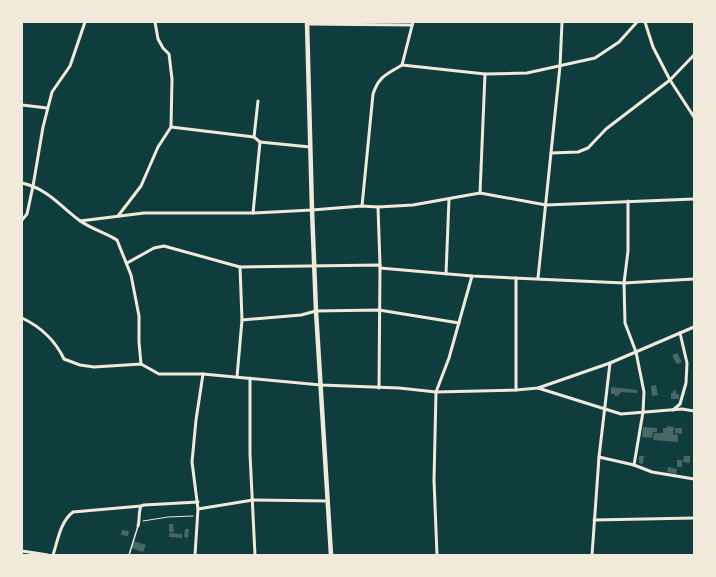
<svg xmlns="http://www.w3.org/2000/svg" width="716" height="577" font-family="Inter,sans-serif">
<rect width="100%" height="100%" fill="#0f3d3e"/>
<g fill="#486865">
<path d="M677 353 682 362 678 364 676 363 672 355Z"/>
<path d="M656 385 658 395 652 396 651 386Z"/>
<path d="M611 387 637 390V393L621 392 618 396H615V394H611Z"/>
<path d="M673 390 676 391V394H679V399H671V393H673Z"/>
<path d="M667 426 674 427 673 434 678 435V442L653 440 654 433H663V428H667Z"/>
<path d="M643 427 657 428V432H653L652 438 642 437Z"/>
<path d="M675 428H682V434L675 433Z"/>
<path d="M639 456H644L643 464 639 463Z"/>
<path d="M684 456H690V463L683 462Z"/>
<rect x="677" y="460" width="5" height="7"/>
<path d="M668 467 677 469 676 474 667 472Z"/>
<path d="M169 524H173L174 532H169Z"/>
<path d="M185 529H189L188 538 184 537Z"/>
<path d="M122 530 129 531 128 536 121 535Z"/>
<path d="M169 533 182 534V538L169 537Z"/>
<path d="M134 541 146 545 143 552 131 548Z"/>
</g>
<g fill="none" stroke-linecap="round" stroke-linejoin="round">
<path stroke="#f1e9da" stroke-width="1" d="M143 521 168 517 193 516"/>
<path stroke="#f1e9da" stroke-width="1.5" d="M129 555 138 526"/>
<g stroke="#f1e9da" stroke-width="3">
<path d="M645 22 653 47 670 80 694 117"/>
<path d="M307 24 412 25"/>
<path d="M402 65 485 74 527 73 595 58 619 42 637 22"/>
<path d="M22 105 47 108"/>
<path d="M171 127 254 137"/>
<path d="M260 142 310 147"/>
<path d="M551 153 578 152 588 148 606 129 670 80 694 55"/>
<path d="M22 183C48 189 59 205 79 220 89 228 106 233 117 240L131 275 139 316V342L141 364"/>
<path d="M480 193 485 74"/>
<path d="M628 201V251L624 283 625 323 636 352 644 392 643 412 634 465"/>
<path d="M362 206 373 94C379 76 386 75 402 65L413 22"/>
<path d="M378 207 380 265"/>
<path d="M253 213 260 142 254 137 258 101"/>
<path d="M118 216 141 186 158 147 171 127 172 79 169 54 163 48 158 39 155 22"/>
<path d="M22 220 27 214 33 186 43 127 52 92 70 66 85 22"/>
<path d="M80 221 144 213H253L312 210 362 206 378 207 413 205 480 193 546 205 694 199"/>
<path d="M127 263 154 248 164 246 240 267 380 265V268L472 276 624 283 694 279"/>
<path d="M446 274 449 199"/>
<path d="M538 278 560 66 562 22"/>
<path d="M22 318C41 327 55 340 64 359L80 365 94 367 141 364 159 374H203L321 385 399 388 436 392 516 390 538 388 610 363 694 327"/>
<path d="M242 320 301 315 316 311 379 310 459 323"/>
<path d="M237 377 242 320 240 267"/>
<path d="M250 378V454L255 555"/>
<path d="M379 388 380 268"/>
<path d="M538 388 621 414 682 409 694 411"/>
<path d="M516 390V278"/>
<path d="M673 410 680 404 686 383 687 363 680 333"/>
<path d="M599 457 634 465 652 472 694 479"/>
<path d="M198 509 253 500 328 501"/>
<path d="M594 520 694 518"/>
<path d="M138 526C140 520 138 513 141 506"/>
<path d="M22 551 48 555"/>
<path d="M53 555C58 540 60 522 73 512L141 506 144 505 198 502"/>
<path d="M195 555 198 509 192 462 196 420 203 374"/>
<path d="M437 555 434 480 436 392 449 358 472 276"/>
<path d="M592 555 599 457 610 363"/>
</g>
<path stroke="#f1e9da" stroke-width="4.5" d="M307 22 312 210 316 311 331 555"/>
</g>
<rect width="716" height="577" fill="none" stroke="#f1e9da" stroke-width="46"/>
</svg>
